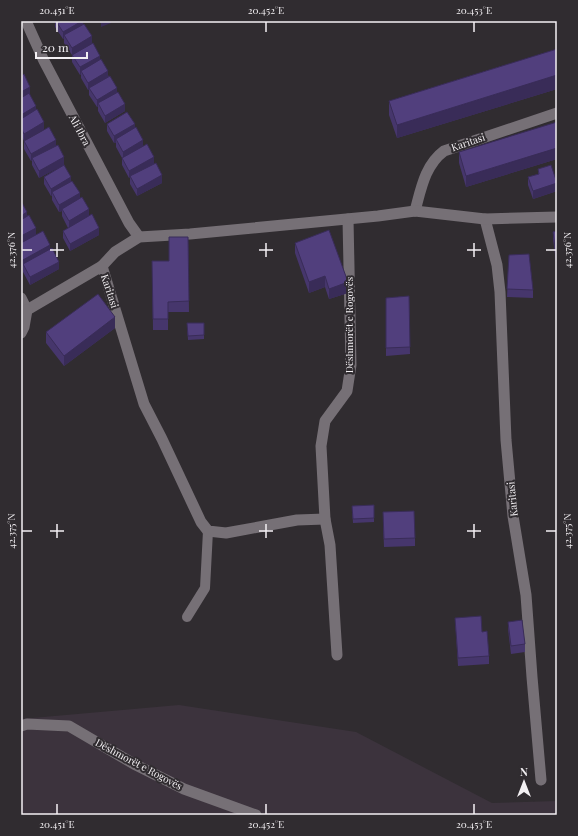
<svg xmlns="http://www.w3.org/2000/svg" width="578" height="836" font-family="'Playfair Display',serif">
<rect width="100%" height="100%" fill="#302c30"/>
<path fill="#3c333d" d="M179 705 356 732 492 803 557 801V815H21V719Z"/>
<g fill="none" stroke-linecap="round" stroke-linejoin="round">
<path stroke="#767076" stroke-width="10" d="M187 617 205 588 208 531"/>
<g stroke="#767076" stroke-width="11">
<path d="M26 21 44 61 129 223 139 237"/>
<path d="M415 211C421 189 425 165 444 151L557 113"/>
<path d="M485 219 497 265 500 292 506 440 513 516 526 595 532 677 541 780"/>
<path d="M102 266 144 404 162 439 201 522 208 531 226 533 297 520 325 519"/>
<path d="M21 298 27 310"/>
<path d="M27 310 102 266 115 252 139 237 190 234 378 216 415 211 485 219 557 217"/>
<path d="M21 333 24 327 27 310"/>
<path d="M337 655 330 545 325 519 321 446 325 421 347 391 351 365 348 219"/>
<path d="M21 726 27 724 69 726 134 764 184 789 256 815"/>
</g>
</g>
<g fill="#46366c">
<path d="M55 21H83V24L92 43 72 55 64 43V39H63L55 27Z"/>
<path d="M557 49V89L397 138 389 115V101Z"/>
<path d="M72 55 100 60 117 92 125 111 105 123 98 111V107H97L89 95V90H88L81 78V74L80 75 72 62Z"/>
<path d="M21 69 22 75 30 94 29 95 44 129 24 141 21 135Z"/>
<path d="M107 124 135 128 143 146 154 164 162 183 137 196 130 184V177L129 178 122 165V158L116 147V143H114L107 131Z"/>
<path d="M24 141 56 145 71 181 99 235 70 251 63 238V231L68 228 62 216V211L59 212 52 200V196H51L44 184V177L61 166 39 178 32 165V160L31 161 24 149Z"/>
<path d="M459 152 557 159 466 187 459 163Z"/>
<path d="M538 169 557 182V191L533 199 528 185V177L538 174Z"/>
<path d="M21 201 36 235 50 249 59 269 30 285 23 272V267L21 268Z"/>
<path d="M557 231V269L553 239V232Z"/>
<path d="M188 237 189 312H168V330H153L152 261H169Z"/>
<path d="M295 243 348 293 329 299 325 287 309 293 295 253Z"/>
<path d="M509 255 533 290V298L507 297Z"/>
<path d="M409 296 410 354 386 356V298Z"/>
<path d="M187 323 204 335V339L188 340Z"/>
<path d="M115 328 64 366 46 343V332Z"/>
<path d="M374 505V522L353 523 352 506Z"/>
<path d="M383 520 415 538V546L384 547Z"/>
<path d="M455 618 482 632 489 656V664L458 666Z"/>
<path d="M508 622 525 644V652L511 654 508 629Z"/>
</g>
<g fill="#392c58">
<path d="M82 21H83V28L64 35V39H63V32Z"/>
<path d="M107 21H111V23L101 27V23Z"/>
<path d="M92 36V43L72 55V48Z"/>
<path d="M100 56V63L81 71V74L80 75V67Z"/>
<path d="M108 71V79L89 88V90H88V83Z"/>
<path d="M557 75V89L397 138V125Z"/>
<path d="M30 87V94L21 99V92Z"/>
<path d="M117 88V96L98 103V107H97V100Z"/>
<path d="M125 104V111L105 123V116Z"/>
<path d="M36 106V113L21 122V115Z"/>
<path d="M44 122V129L24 141V134Z"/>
<path d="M135 124V131L116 139V143H114V136Z"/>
<path d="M56 140V147L32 158V160L31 161V154Z"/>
<path d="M143 140V147L123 159V152Z"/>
<path d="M557 148V159L466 187V176Z"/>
<path d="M64 157V165L39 178V171Z"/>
<path d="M154 157V164L129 178V171Z"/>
<path d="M162 175V183L137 196V189Z"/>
<path d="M71 177V185L52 192V196H51V189Z"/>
<path d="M557 183V191L533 199V191Z"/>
<path d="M80 193V200L62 209V211L59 212V205Z"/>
<path d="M89 209V217L69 229V221Z"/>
<path d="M27 212V219L21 223V216Z"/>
<path d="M36 228V235L21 244V236Z"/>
<path d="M99 228V235L70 251V244Z"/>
<path d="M50 245V252L23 264V267L21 268V261Z"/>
<path d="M59 262V269L30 285V277Z"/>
<path d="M325 276V287L309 293V282Z"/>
<path d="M348 282V293L329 299V289Z"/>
<path d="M115 317V328L64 366V356Z"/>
</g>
<g fill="#513f7d" stroke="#392c58">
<path d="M56 21H82L63 32Z"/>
<path d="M100 21H107L101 23Z"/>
<path d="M84 24 92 36 72 48 64 35Z"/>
<path d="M93 43 100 56 80 67 72 55Z"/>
<path d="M557 49V75L397 125 389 101Z"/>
<path d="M101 59 108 71 88 83 81 71Z"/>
<path d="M24 74 30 87 21 92V76Z"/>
<path d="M110 76 117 88 97 100 89 88Z"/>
<path d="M118 92 125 104 105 116 98 103Z"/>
<path d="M29 93 36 106 21 115V98Z"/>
<path d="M37 109 44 122 24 134 21 128V119Z"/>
<path d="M127 112 135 124 114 136 107 124Z"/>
<path d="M557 122V148L466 176 459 152Z"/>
<path d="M49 127 56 140 31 154 24 141Z"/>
<path d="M136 127 143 140 123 152 116 139Z"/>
<path d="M147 144 154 157 129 171 122 158Z"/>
<path d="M58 145 64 157 39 171 32 158Z"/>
<path d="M156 163 162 175 137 189 130 176Z"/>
<path d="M64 165 71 177 51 189 44 177Z"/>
<path d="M551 165 557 183 533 191 528 177 539 174 538 169Z"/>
<path d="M72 181 80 193 59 205 52 192Z"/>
<path d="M82 197 89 209 69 221 62 209Z"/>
<path d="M21 201 27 212 21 216Z"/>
<path d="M92 214 99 228 70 244 63 231Z"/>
<path d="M29 215 36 228 21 236V220Z"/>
<path d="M329 230 348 282 329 289 325 276 309 282 295 243Z"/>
<path d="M43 231 50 245 21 261V243Z"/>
<path d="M557 231V262L553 232Z"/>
<path d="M169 237H188L189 301 168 302V319H153L152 261H169Z"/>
<path d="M52 248 59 262 30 277 23 264Z"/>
<path d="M529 254 533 290 507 289 509 255Z"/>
<path d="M98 294 115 317 64 356 46 332Z"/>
<path d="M409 296 410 347 386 348V298Z"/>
<path d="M187 323H204V335L188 336Z"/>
<path d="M374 505V518L353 519 352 506Z"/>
<path d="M414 511 415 538 384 539 383 512Z"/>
<path d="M481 616 482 632 487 631 489 656 458 658 455 618Z"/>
<path d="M522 620 525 644 511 646 508 622Z"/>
</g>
<path fill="none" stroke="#f3f0f3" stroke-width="1.5" d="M57 22V32M266 22V32M474 22V32M57 243V257M266 243V257M474 243V257M22 250H32M50 250H64M259 250H273M467 250H481M546 250H556M57 524V538M266 524V538M474 524V538M22 531H32M50 531H64M259 531H273M467 531H481M546 531H556M57 804V814M266 804V814M474 804V814"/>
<g text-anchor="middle" stroke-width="4" stroke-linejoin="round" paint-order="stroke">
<g font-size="10" fill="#f3f0f3" stroke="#302c30">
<text transform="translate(80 130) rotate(62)" y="4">Ali Ibra</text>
<text transform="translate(468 142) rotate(-19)" y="4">Karitasi</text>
<text transform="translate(110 291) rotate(72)" y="4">Karitasi</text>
<text transform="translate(349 325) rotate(-90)" y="4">Dëshmorët e Rogovës</text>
<text transform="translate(512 499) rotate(-96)" y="4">Karitasi</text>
<text transform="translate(139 764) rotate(28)" y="4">Dëshmorët e Rogovës</text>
</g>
</g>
<rect width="578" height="836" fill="none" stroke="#302c30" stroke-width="44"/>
<g transform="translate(524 782)" stroke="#302c30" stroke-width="3" paint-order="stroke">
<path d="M0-3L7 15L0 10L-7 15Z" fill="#f3f0f3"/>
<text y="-6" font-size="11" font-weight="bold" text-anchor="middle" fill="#f3f0f3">N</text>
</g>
<path d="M36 52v6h51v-6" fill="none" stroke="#f3f0f3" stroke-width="2"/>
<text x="42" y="52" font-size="12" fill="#f3f0f3" stroke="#302c30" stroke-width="3" paint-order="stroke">20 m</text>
<rect x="22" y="22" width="534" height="792" fill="none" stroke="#f3f0f3" stroke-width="1.5"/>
<g font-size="10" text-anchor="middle" fill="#f3f0f3">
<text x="57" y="14">20.451°E</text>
<text x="266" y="14">20.452°E</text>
<text x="474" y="14">20.453°E</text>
<text transform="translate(11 250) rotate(-90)" y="4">42.376°N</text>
<text transform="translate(567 250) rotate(-90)" y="4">42.376°N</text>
<text transform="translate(11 531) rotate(-90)" y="4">42.375°N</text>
<text transform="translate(567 531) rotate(-90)" y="4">42.375°N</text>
<text x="57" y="828">20.451°E</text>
<text x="266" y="828">20.452°E</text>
<text x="474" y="828">20.453°E</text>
</g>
</svg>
